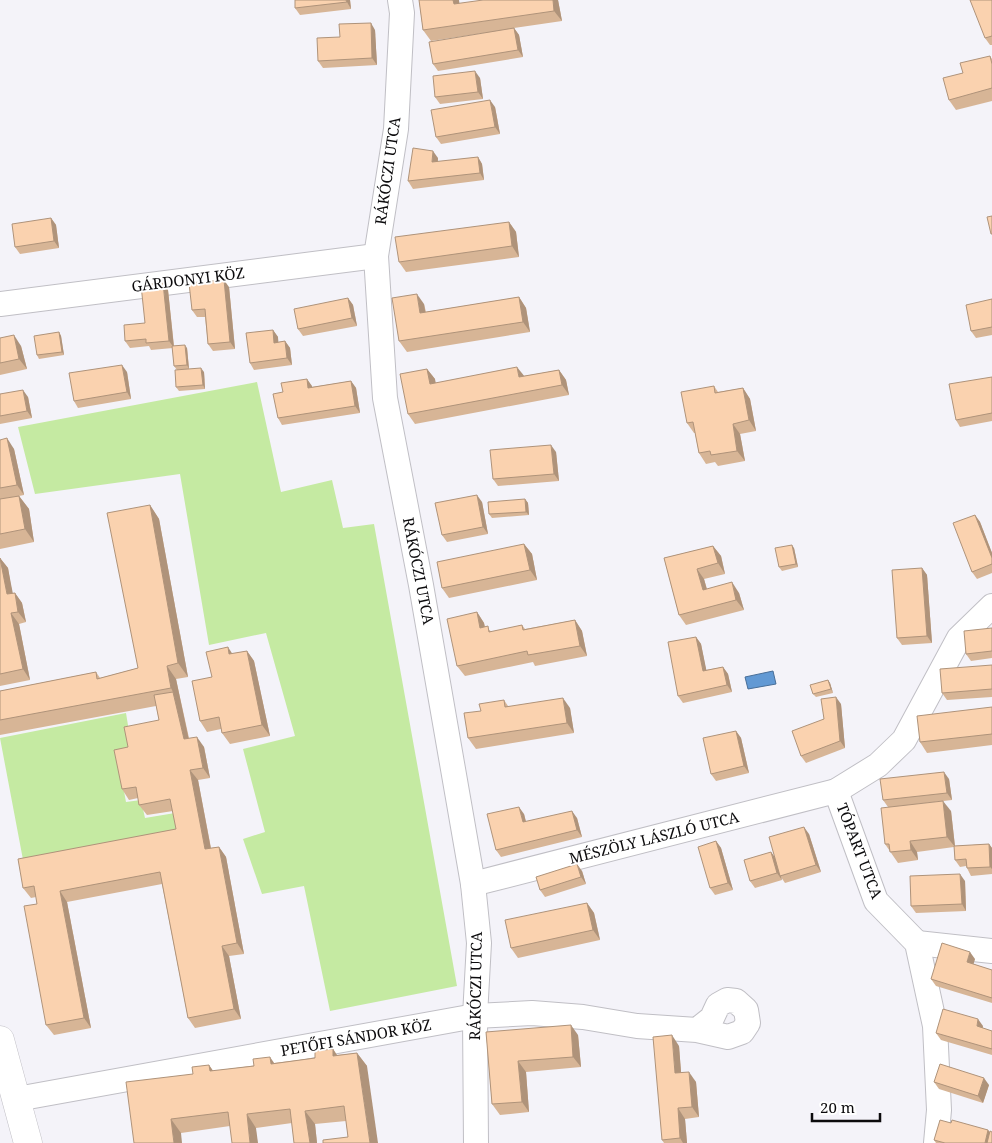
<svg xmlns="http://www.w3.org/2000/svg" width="992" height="1143" font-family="'Noto Serif',serif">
<rect width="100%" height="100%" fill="#f4f3f9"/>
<g fill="#c5eaa2">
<path d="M257 382 281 492 332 480 343 528 374 524 457 986 330 1011 304 886 262 894 243 839 265 832 243 749 295 736 266 633 209 645 180 474 35 494 18 427Z"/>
<path d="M126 713 133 756 118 758 126 802 141 800 145 818 175 813 179 837 24 865 0 738Z"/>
</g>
<path fill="#6299d4" stroke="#486e98" d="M773 671 776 684 748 689 745 677Z"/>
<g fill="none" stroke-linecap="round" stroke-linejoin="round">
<defs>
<g id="street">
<path d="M400 0 402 13 396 129 376 256 385 398 421 585 473 884 479 943 475 1016 476 1143"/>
<path d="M0 304 376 256"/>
<path d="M836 791 876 901 917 943 935 1026 939 1110 936 1143"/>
<path d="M473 884 836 791 878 765 904 740 959 638 992 606"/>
<path d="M917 943 992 951"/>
<path d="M17 1099 475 1016 532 1013 583 1017 637 1026 697 1030 712 1018 718 1005 727 1000 736 1001 746 1010 748 1023 742 1032 728 1037 697 1030"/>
</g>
<path id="secondary" d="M0 1040 28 1143"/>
</defs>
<use href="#street" stroke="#c0bfc5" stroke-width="26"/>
<use href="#secondary" stroke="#c0bfc5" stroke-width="29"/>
<use href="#street" stroke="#fff" stroke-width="24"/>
<use href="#secondary" stroke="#fff" stroke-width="28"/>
</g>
<g fill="#d7b596">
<path d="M295 0H350L351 9 300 15 295 8Z"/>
<path d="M419 0H459V4L558 0 562 21 514 28 519 35 523 57 438 71 433 64 484 33 431 41 423 30Z"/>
<path d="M992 0V45H990L985 38Z"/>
<path d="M375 30 377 65 323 68 318 61Z"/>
<path d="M990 56 992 59V101L956 110 949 100 963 73Z"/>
<path d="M480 78 483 99 440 104 435 97Z"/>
<path d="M495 107 500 134 441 144 436 137Z"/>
<path d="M478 157 482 164 484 180 413 189 408 181 438 158V162Z"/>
<path d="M51 218 56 225 59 248 20 254 15 247Z"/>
<path d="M509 222 516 232 519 257 406 272 399 262Z"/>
<path d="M229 287 235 349 213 351 208 344 205 317H197L192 310Z"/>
<path d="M168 290 174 346 187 348 189 369 177 370 174 366 173 348 151 350 149 346 130 348 125 341 145 323Z"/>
<path d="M519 297 526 308 530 332 407 352 399 341 424 304 426 312Z"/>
<path d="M348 298 353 305 357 326 303 336 298 329Z"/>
<path d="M992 299V335L976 338 971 331Z"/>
<path d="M273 330 278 337V342L285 341 290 348 292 365 254 370 250 363Z"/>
<path d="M59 332 61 336 64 355 39 359 37 355Z"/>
<path d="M0 338 21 346 27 369 0 375Z"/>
<path d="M427 369 435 379V383L524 376 559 370 566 380 569 395 415 424 408 414Z"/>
<path d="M127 372 131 399 78 408 74 401Z"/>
<path d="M204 372 205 389 179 391 176 387Z"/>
<path d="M992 377V421L960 427 956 420Z"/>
<path d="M307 379 312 387 351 381 356 388 360 413 282 425 278 418Z"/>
<path d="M714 386 718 392 743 388 750 399 756 431 740 434 745 461 718 466 715 462 706 464 699 453 695 433H694L687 423Z"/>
<path d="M0 394 28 397 32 418 0 424Z"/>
<path d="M0 440 14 449 24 495 19 496 29 509 34 542 0 549Z"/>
<path d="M556 452 559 481 498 486 493 479Z"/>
<path d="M525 499 528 503 529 515 492 518 489 514Z"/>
<path d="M482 502 488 534 447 542 442 535Z"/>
<path d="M150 505 159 519 188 677 176 679 189 738 204 747 210 778 198 780 211 848 219 847 226 857 244 954 229 956 241 1019 195 1028 188 1018 162 884 67 902 91 1028 54 1035 46 1025 37 904 36 897 31 898 23 888 176 829 173 811 147 815 139 805 138 798 129 800 122 789 128 747 159 720 156 706 0 735V691L96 672 100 678 138 668Z"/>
<path d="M975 515 980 522 992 553V573L977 579 972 572Z"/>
<path d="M524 544 532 554 537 580 449 598 442 588Z"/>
<path d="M713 546 721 556 725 574 704 579 707 589 739 593 744 610 686 625 679 615 664 558Z"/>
<path d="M794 548 798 567 782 571 779 567Z"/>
<path d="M0 558 8 568 12 593H15L22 603 26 622 19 624 30 680 0 686Z"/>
<path d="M922 568 927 575 932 643 902 645 897 638Z"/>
<path d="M477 612 484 623 485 627 492 632 522 625 525 629 575 620 582 631 587 656 535 666 533 662 465 676 457 666Z"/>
<path d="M992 628V658L971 661 966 654Z"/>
<path d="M696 637 701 644 706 670 723 667 728 674 732 692 683 703 678 696Z"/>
<path d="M247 651 254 661 270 736 230 744 222 733 221 729 207 732 200 721 212 677 232 654Z"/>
<path d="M992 665V697L947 700 942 693Z"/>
<path d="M828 680 830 683 833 693 816 697 813 694Z"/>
<path d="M504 700 508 706 570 708 574 733 476 749 468 738 481 711Z"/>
<path d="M841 704 845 748 806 763 801 756 824 719Z"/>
<path d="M992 707V745L927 753 920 742Z"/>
<path d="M736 731 741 738 749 773 716 781 711 774Z"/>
<path d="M949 779 952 800 918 804 951 811 955 846 989 844 992 848V874L971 876 966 866 960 867 955 860 954 847 917 852 918 860 898 863 885 844 888 807 883 800Z"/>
<path d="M524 814 526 822 577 818 582 837 501 857 496 850Z"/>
<path d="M809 834 821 872 785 883 781 877 782 880 755 888 750 881 771 852 776 859Z"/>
<path d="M716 841 721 848 733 890 715 895 710 888Z"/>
<path d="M582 871 586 884 545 897 540 890Z"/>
<path d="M965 881 966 911 916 913 911 906Z"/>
<path d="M587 903 594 913 600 940 518 958 511 948Z"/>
<path d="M975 959 973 964 992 970V1003L936 986 931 979Z"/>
<path d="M983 1026V1028L992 1031V1055L941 1040 936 1033Z"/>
<path d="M486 1032 578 1035 581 1067 526 1072 529 1112 500 1115 492 1104Z"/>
<path d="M679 1046 681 1073 696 1082 699 1117 685 1119 687 1143H664L662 1140Z"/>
<path d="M333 1049 337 1055 357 1053 367 1066 348 1137 346 1121 315 1124 317 1143H294L292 1123 256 1128 230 1126 181 1133 134 1143 193 1074 209 1065 213 1071 274 1063 315 1058Z"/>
<path d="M934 1082 989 1085 983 1103 939 1089Z"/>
<path d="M951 1123 988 1130 990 1133 992 1143H936L934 1140Z"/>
</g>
<g fill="#af937a">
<path d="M346 0H350L351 9 347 2Z"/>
<path d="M453 0H459L461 15 454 4Z"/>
<path d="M553 0H558L562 21 554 11Z"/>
<path d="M371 23 375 30 377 65 372 58Z"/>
<path d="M514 28 519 35 523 57 518 50Z"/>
<path d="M475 71 480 78 483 99 478 92Z"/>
<path d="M490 100 495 107 500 134 495 127Z"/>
<path d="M433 151 438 158 437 169 432 162Z"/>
<path d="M478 157 482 164 484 180 480 173Z"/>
<path d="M51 218 56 225 59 248 54 241Z"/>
<path d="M509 222 516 232 519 257 512 246Z"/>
<path d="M224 280 229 287 235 349 230 342Z"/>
<path d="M163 283 168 290 174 348 169 341Z"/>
<path d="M417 294 424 304 427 323 420 313Z"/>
<path d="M519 297 526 308 530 332 523 322Z"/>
<path d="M348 298 353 305 357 326 352 318Z"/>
<path d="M273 330 278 337 279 350 274 343Z"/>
<path d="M59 332 61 336 64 355 62 352Z"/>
<path d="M14 335 21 346 27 369 19 359Z"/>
<path d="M285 341 290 348 292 365 287 358Z"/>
<path d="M185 345 187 348 189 369 187 365Z"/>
<path d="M122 365 127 372 131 399 127 392Z"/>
<path d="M517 367 525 377H519Z"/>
<path d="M201 368 204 372 205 389 203 385Z"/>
<path d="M427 369 435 379 438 394 430 384Z"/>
<path d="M559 370 566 380 569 395 562 385Z"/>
<path d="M307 379 312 386 313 395 308 388Z"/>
<path d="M351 381 356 388 360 413 355 406Z"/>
<path d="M743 388 750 399 756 431 749 420Z"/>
<path d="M23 390 28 397 32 418 27 411Z"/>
<path d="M733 424 740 434 745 461 737 451Z"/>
<path d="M7 438 14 449 24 495 17 485Z"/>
<path d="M551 445 556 452 559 481 554 474Z"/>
<path d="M477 495 482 502 488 534 483 527Z"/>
<path d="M19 496 29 509 34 542 25 529Z"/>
<path d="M525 499 528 503 529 515 526 512Z"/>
<path d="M150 505 159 519 188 677 178 663Z"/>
<path d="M975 515 980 522 992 553V558Z"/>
<path d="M524 544 532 554 537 580 530 570Z"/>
<path d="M792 545 794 548 798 567 796 564Z"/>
<path d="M713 546 721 556 725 574 718 563Z"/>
<path d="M0 558 8 568 15 605 7 594Z"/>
<path d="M922 568 927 575 932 643 927 636Z"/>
<path d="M697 569 704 579 710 601 703 590Z"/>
<path d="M732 582 739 593 744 610 736 600Z"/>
<path d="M15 593 22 603 26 622 18 612Z"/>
<path d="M477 612 484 623 487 638 480 628Z"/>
<path d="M11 613 19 624 30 680 23 669Z"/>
<path d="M575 620 582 631 587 656 580 646Z"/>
<path d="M696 637 701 644 708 678 703 671Z"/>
<path d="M228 647 235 658 229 654Z"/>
<path d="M247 651 254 661 270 736 262 725Z"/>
<path d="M167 666 176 679 191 750 184 739 173 692 171 688Z"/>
<path d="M723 667 728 674 732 692 727 685Z"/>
<path d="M828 680 830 683 833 693 831 689Z"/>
<path d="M836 697 841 704 845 748 840 741Z"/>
<path d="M563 698 570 708 574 733 567 723Z"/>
<path d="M736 731 741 738 749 773 744 766Z"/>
<path d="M197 737 204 747 210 778 203 768Z"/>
<path d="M190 770 198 780 213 860 205 849Z"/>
<path d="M944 772 949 779 952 800 947 793Z"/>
<path d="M943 801 951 811 955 847 947 837Z"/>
<path d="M519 807 524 814 528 830 523 822Z"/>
<path d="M572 811 577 818 582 837 577 830Z"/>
<path d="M804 827 809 834 821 872 816 865Z"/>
<path d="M716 841 721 848 733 890 728 883Z"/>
<path d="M910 841 917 852 918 860 911 850Z"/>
<path d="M989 844 992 848V869L990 867Z"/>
<path d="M219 847 226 857 244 954 237 943Z"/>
<path d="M771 852 776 859 782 880 777 873Z"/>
<path d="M577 864 582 871 586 884 581 877Z"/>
<path d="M960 874 965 881 966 911 962 904Z"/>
<path d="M60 891 67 902 91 1028 84 1018Z"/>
<path d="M587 903 594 913 600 940 593 930Z"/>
<path d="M222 946 229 956 241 1019 234 1009Z"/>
<path d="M970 952 975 959 972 969 967 962Z"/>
<path d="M978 1019 983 1026 981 1033 977 1026Z"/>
<path d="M571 1025 578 1035 581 1067 573 1057Z"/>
<path d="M672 1035 679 1046 682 1084 675 1073Z"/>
<path d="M333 1049 342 1063 333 1056Z"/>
<path d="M357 1053 367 1066 378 1143H370Z"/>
<path d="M270 1057 279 1070 271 1064Z"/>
<path d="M518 1061 526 1072 529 1112 522 1102Z"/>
<path d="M209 1065 218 1078 210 1071Z"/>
<path d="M689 1072 696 1082 699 1117 692 1107Z"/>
<path d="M984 1078 989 1085 983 1103 978 1096Z"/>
<path d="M678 1108 685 1119 687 1143H683L680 1138Z"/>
<path d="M305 1111 315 1124 317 1143H310Z"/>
<path d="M247 1114 256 1128 258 1143H250Z"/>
<path d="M171 1119 181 1133 182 1143H174Z"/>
<path d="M988 1130 992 1136V1143H985Z"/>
</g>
<g fill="#fad2af" stroke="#af937a">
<path d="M295 0H346L347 2 295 8Z"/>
<path d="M419 0H453L454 4 483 0H553L554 11 423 30Z"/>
<path d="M970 0H992V36L985 38Z"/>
<path d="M371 23 372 58 318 61 317 38 340 37 339 24Z"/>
<path d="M514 28 518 50 433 64 429 42Z"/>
<path d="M990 56 992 64V88L949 100 943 78 963 73 960 63Z"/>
<path d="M475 71 478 92 435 97 433 76Z"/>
<path d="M490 100 495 127 436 137 431 110Z"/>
<path d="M413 148 433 151 432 162 478 157 480 173 408 181Z"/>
<path d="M992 216V234H991L987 217Z"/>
<path d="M51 218 54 241 15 247 12 224Z"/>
<path d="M509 222 512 246 399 262 395 237Z"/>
<path d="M224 280 230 342 208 344 205 309 192 310 189 283Z"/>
<path d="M163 283 169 341 146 343V339L125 341 124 325 145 323 141 285Z"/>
<path d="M417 294 420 313 519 297 523 322 399 341 392 298Z"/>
<path d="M348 298 352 318 298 329 294 309Z"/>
<path d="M992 299V327L971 331 966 305Z"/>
<path d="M273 330 274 343 285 341 287 358 250 363 246 333Z"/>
<path d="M59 332 62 352 37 355 34 336Z"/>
<path d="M14 335 19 359 0 363V338Z"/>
<path d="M185 345 187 365 174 366 172 346Z"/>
<path d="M122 365 127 392 74 401 69 373Z"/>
<path d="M517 367 519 377 559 370 562 385 408 414 400 374 427 369 430 384Z"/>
<path d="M201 368 203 385 176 387 175 370Z"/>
<path d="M992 377V413L956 420 949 384Z"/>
<path d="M307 379 308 388 351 381 355 406 278 418 273 394 283 392 281 383Z"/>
<path d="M714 386 715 393 743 388 749 420 733 424 737 451 711 455 710 451 699 453 693 422 687 423 681 392Z"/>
<path d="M23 390 27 411 0 416V394Z"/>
<path d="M7 438 17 485 0 488V440Z"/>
<path d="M551 445 554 474 493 479 490 450Z"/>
<path d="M477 495 483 527 442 535 435 503Z"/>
<path d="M19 496 25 529 0 534V499Z"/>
<path d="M525 499 526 512 489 514 488 502Z"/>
<path d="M150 505 178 663 167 666 171 688 0 720V691L96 672 97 679 138 668 107 513Z"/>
<path d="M975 515 992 558V564L972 572 953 523Z"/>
<path d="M524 544 530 570 442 588 437 562Z"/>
<path d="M792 545 796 564 779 567 775 548Z"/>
<path d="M713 546 718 563 697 569 703 590 732 582 736 600 679 615 664 558Z"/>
<path d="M0 558 7 594 15 593 18 612 11 613 23 669 0 674Z"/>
<path d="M922 568 927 636 897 638 892 570Z"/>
<path d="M477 612 480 628 488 626 489 632 522 625 523 630 575 620 580 646 528 655 527 651 457 666 447 619Z"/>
<path d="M992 628V651L966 654 964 631Z"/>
<path d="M696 637 703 671 723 667 727 685 678 696 668 642Z"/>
<path d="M228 647 229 654 247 651 262 725 222 733 219 717 200 721 192 681 212 677 206 652Z"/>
<path d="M992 665V689L942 693 940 669Z"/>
<path d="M828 680 831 689 813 694 810 685Z"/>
<path d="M173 692 184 739 197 737 203 768 190 770 205 849 219 847 237 943 222 946 234 1009 188 1018 160 872 60 891 84 1018 46 1025 24 906 37 904 34 886 23 888 18 859 176 829 170 799 139 805 136 787 122 789 114 750 128 747 124 727 159 720 154 695Z"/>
<path d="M836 697 840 741 801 756 792 731 824 719 821 699Z"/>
<path d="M563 698 567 723 468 738 464 713 481 711 479 704 504 700 505 707Z"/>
<path d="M992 707V734L920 742 917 716Z"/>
<path d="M736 731 744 766 711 774 703 738Z"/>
<path d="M944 772 947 793 883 800 880 779Z"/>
<path d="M943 801 947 837 910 841 911 850 890 852 889 844H885L881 808Z"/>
<path d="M519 807 523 822 572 811 577 830 496 850 487 814Z"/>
<path d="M804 827 816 865 780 876 769 837Z"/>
<path d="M716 841 728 883 710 888 698 847Z"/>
<path d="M989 844 990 867 967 868 966 859 955 860 954 846Z"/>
<path d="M771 852 777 873 750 881 744 860Z"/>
<path d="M577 864 581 877 540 890 536 877Z"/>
<path d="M960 874 962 904 911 906 910 876Z"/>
<path d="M587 903 593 930 511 948 505 920Z"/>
<path d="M942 943 970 952 967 962 992 970V998L931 979Z"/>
<path d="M943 1009 978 1019 977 1026 992 1031V1049L936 1033Z"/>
<path d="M571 1025 573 1057 518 1061 522 1102 492 1104 486 1032Z"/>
<path d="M672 1035 675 1073 689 1072 692 1107 678 1108 680 1138 662 1140 653 1037Z"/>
<path d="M333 1049V1056L357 1053 370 1143H323V1140L348 1137 344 1106 305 1111 310 1143H294L290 1109 247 1114 250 1143H232L228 1112 171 1119 174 1143H134L126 1082 193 1074 192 1067 209 1065 210 1071 254 1066 253 1059 270 1057 271 1064 315 1058V1051Z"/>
<path d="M940 1064 984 1078 978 1096 934 1082Z"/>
<path d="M940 1120 951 1123 952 1120 988 1130 985 1143H945L934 1140Z"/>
<path d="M990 1131 992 1132V1143H987Z"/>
</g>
<g text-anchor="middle" stroke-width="4" stroke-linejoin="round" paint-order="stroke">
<g font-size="15" fill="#0c0b0d" stroke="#fff">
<text transform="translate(388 171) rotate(-82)" y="5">RÁKÓCZI UTCA</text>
<text transform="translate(188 280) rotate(-7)" y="5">GÁRDONYI KÖZ</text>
<text transform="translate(418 571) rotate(79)" y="5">RÁKÓCZI UTCA</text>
<text transform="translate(654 838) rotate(-14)" y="5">MÉSZÖLY LÁSZLÓ UTCA</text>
<text transform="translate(859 851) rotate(69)" y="5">TÓPART UTCA</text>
<text transform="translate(476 986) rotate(-89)" y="5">RÁKÓCZI UTCA</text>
<text transform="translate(356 1038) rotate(-10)" y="5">PETŐFI SÁNDOR KÖZ</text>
</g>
</g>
<path d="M812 1113v8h68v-8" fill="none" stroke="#0c0b0d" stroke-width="2.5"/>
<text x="820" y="1113" font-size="15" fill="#0c0b0d" stroke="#ffffff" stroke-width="4" paint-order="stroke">20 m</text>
</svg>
